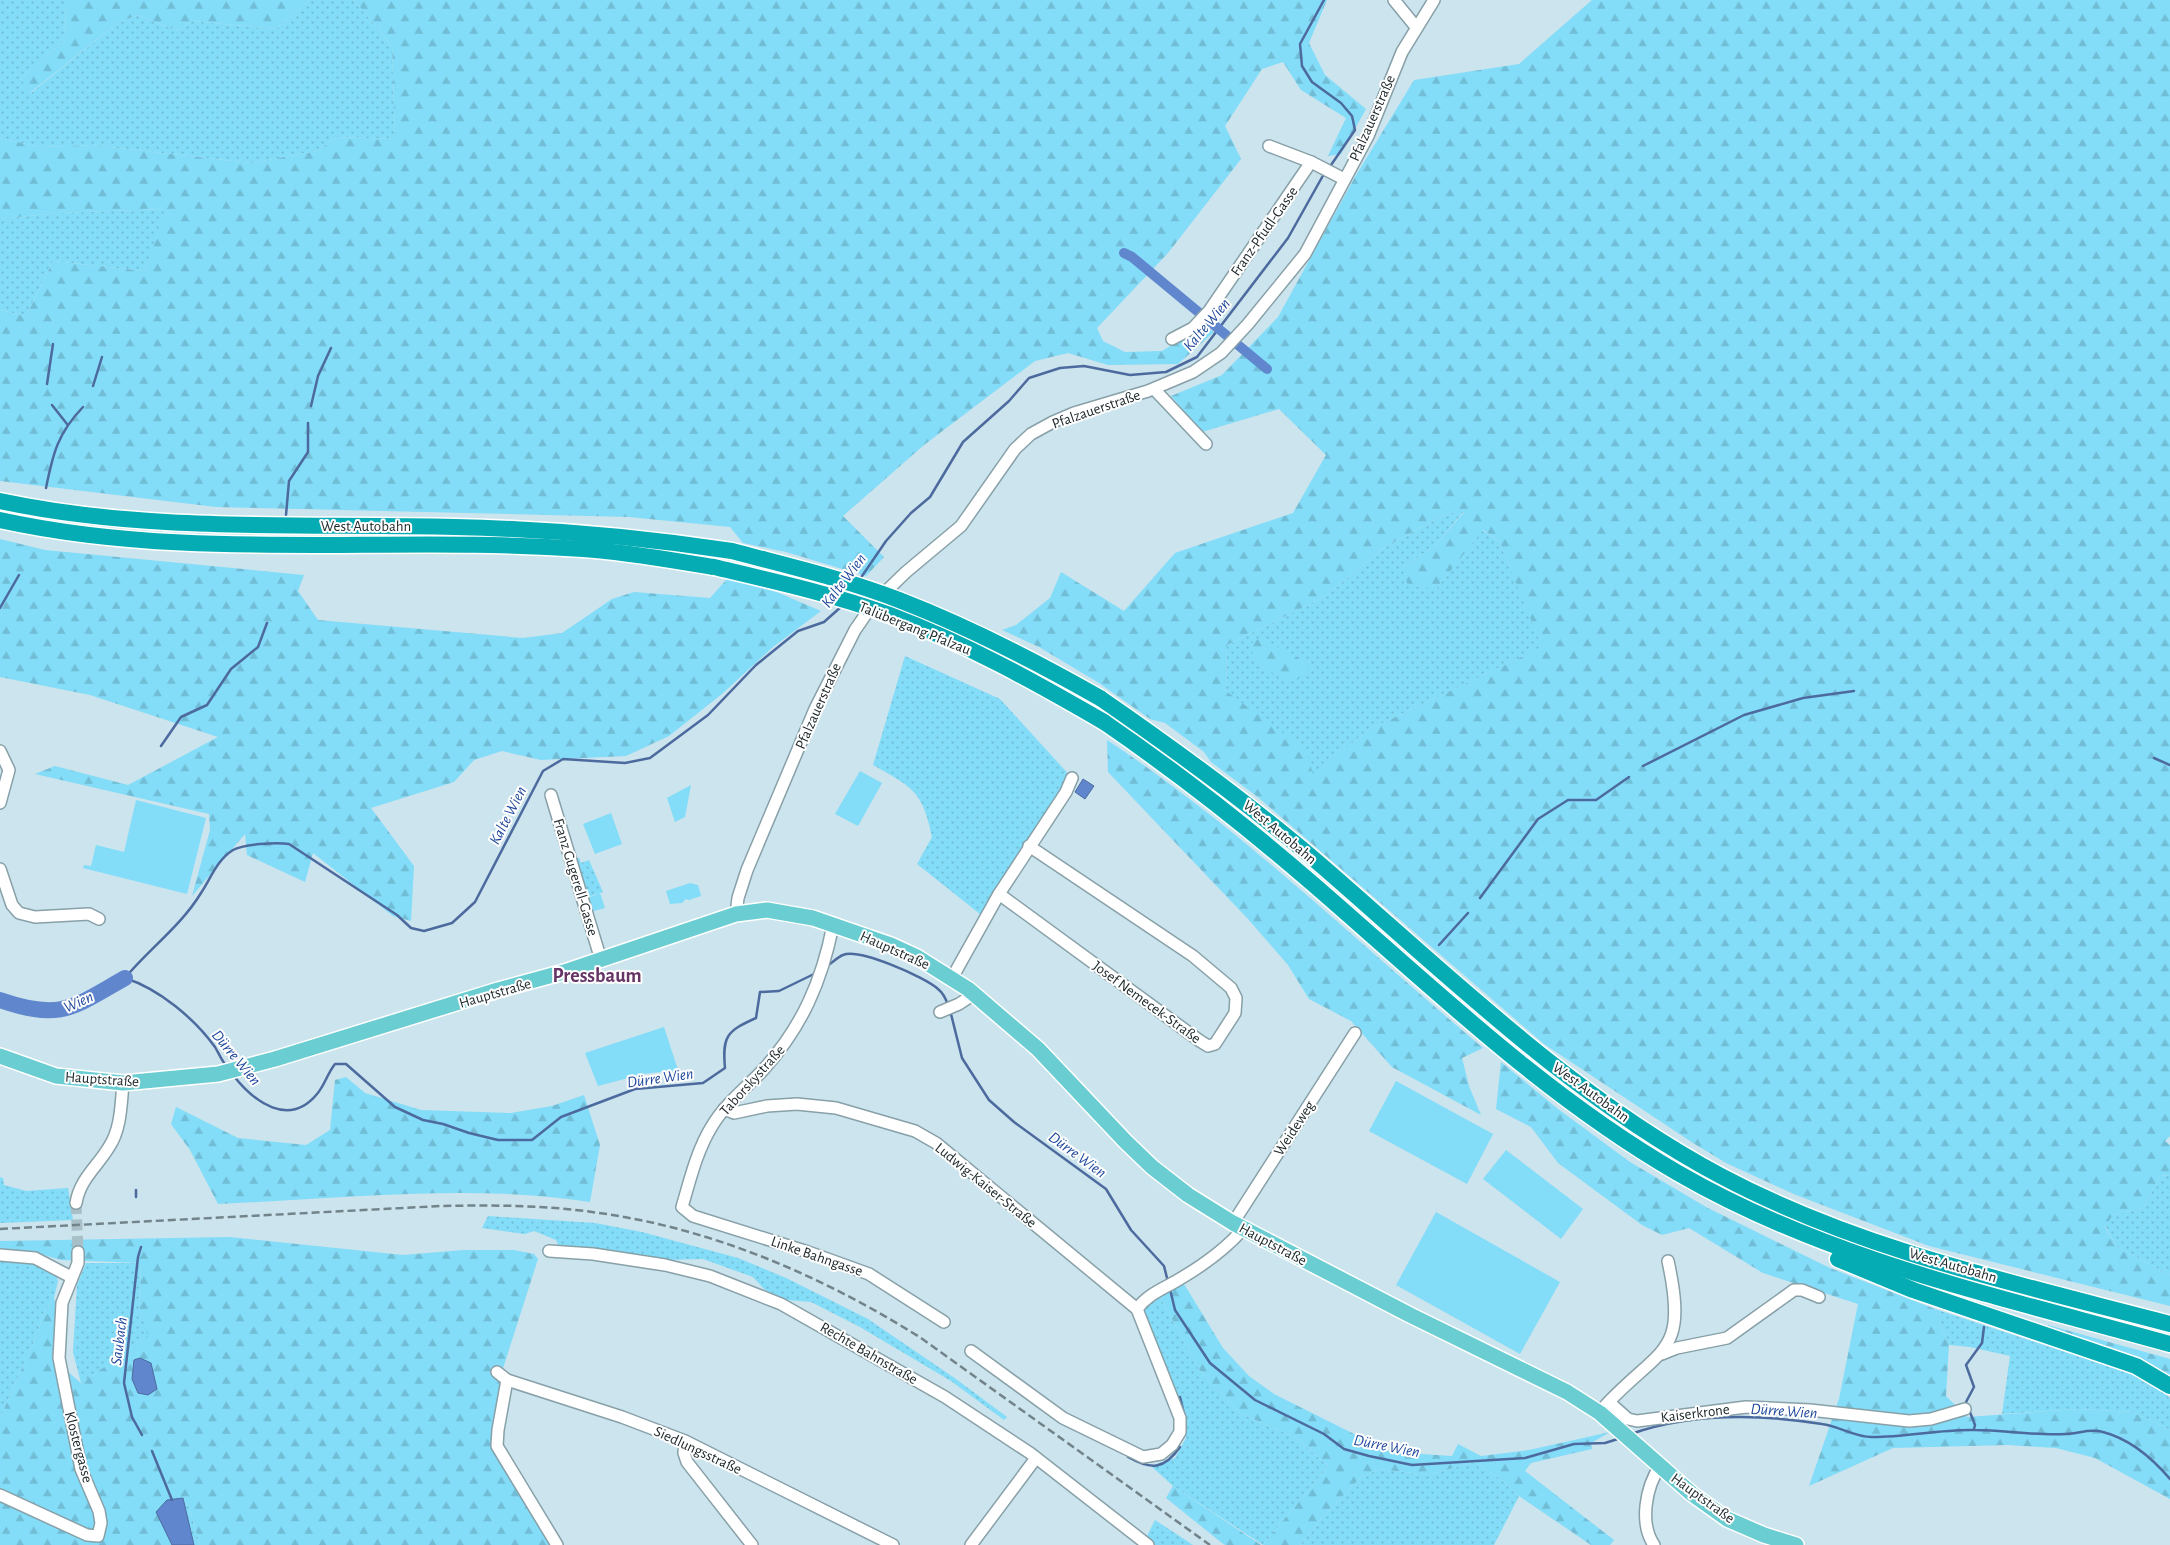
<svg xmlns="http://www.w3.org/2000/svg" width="2170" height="1545" font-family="'Alegreya Sans',sans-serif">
<defs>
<pattern id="grass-dots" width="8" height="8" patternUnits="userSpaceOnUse" patternTransform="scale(1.25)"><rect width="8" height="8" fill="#83dcf8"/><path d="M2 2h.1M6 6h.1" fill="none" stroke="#71bdd5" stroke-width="1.8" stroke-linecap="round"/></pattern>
<pattern id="forest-firs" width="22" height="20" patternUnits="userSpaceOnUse" patternTransform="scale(1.25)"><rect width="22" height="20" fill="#83dcf8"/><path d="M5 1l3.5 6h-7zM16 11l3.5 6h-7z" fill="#71bdd5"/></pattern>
</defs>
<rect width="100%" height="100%" fill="#cbe4ed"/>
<g fill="url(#grass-dots)">
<path d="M0 0H66L65 40 21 79 31 93 116 24 137 15 178 31 191 21 276 29 309 0H354L392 46 395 139 337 137 317 151 251 163 92 145 40 147 0 138Z"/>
<path d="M166 209 145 271 53 261 26 316 0 310V219L57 213Z"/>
<path d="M1464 511 1435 546 1402 568 1436 589 1482 530 1499 541 1543 647 1368 730 1313 776 1226 691 1227 645 1324 597 1385 547 1448 513Z"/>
<path d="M905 656 1000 699 1072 778 985 918 917 864 932 837C923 791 912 787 873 765Z"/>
<path d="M579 858 581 863 589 860 603 892 585 898 573 859Z"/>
<path d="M2170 1175V1275L2117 1247 2105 1226 2113 1215 2143 1208 2160 1176Z"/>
<path d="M0 1177 3 1178 4 1185 26 1191 68 1188 73 1220 0 1223Z"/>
<path d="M488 1216 595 1223 642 1232 738 1258 786 1278 868 1319 956 1379 1007 1417 1004 1420 951 1381 860 1327 811 1302 788 1300 765 1290 753 1277 703 1259 666 1260 559 1247 556 1240 534 1231 525 1234 482 1228Z"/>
<path d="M0 1260 32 1262 55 1272 58 1281 54 1298 43 1314 38 1332 0 1418Z"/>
<path d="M86 1263H141L139 1307 149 1337 81 1383 73 1352 77 1285Z"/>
<path d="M1160 1297 1200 1371 1240 1413 1296 1438 1328 1466 1263 1545 1173 1486 1151 1466 1175 1458 1186 1438 1184 1414 1143 1310Z"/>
<path d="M1935 1309 2132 1374 2162 1390 2170 1398V1430L2133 1412 2078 1409 2002 1414 2010 1356 1970 1347 1949 1345Z"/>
<path d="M1475 1462 1503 1481 1519 1496 1494 1545H1300L1320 1520 1360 1478 1379 1469 1428 1475Z"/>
<path d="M183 1499 189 1507 200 1545H194Z"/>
<path d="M1155 1520 1193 1545H1155L1146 1538Z"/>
</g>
<g fill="url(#forest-firs)" fill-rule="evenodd">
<path d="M66 0H309L276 29 191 21 178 31 137 15 116 24 30 93 21 79 65 40Z"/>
<path d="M354 0H1327L1309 43 1325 75 1366 109 1341 154 1328 156 1346 118 1301 90 1283 62 1262 69 1225 126 1241 159 1168 253 1097 328 1103 341 1125 352 1162 351 1204 326 1214 332 1178 364 1108 365 1068 353 1035 361 924 445 843 516 884 557 866 576 786 552 743 543 730 527 629 517 216 507 0 481V310L26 316 53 261 145 271 165 209 57 213 0 219V138L40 147 92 145 251 163 317 151 337 137 395 139 392 46Z"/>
<path d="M1592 0H2170V1136L2165 1141 2170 1145V1175L2160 1176 2143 1208 2113 1215 2105 1227 2117 1247 2170 1275V1306L1929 1246 1796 1195 1726 1163 1693 1143 1544 1044 1259 798 1211 762 1204 752 1165 723 1150 719 1099 683 1039 647 1002 630 1016 625 1050 598 1061 572 1124 611 1175 553 1293 513 1326 455 1279 409 1202 432 1171 396 1222 375 1278 317 1355 177 1414 80 1519 64ZM1464 512 1435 546 1402 568 1408 585 1436 589 1483 530 1499 541 1542 647 1368 730 1313 775 1307 751 1226 691 1227 645 1324 597 1385 547 1448 513Z"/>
<path d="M0 539 45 550 304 575 298 591 318 620 523 638 562 633 612 599 634 592 710 598 727 579 772 590 821 611 773 647 722 694 669 736 626 756 541 760 502 751 474 760 454 782 371 808 414 866 411 921 393 916 313 853 305 882 247 855 245 834 192 896 210 830 209 814 35 774 55 766 128 785 218 737 90 695 0 677Z"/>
<path d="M1260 638 1308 663 1309 674 1294 681 1260 668 1249 645Z"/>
<path d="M1107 740C1243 830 1359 944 1483 1048L1462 1058 1469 1086 1481 1115 1392 1067 1351 1021 1309 999 1288 965 1248 919 1108 772Z"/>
<path d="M1501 1062 1558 1109 1630 1162 1706 1207 1830 1268 1935 1309 1949 1345 1946 1396 1967 1417 2078 1409 2133 1412 2170 1430V1499L2095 1458 2056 1448 2008 1445 1893 1448 1809 1486 1839 1399 1858 1304 1763 1273 1689 1228 1662 1235 1642 1225 1558 1163 1531 1127 1496 1109Z"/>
<path d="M346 1077 365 1093 421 1110 511 1113 552 1106 584 1095 600 1145 590 1202C474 1183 337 1199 218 1204L190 1150 171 1124 176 1107 238 1138 306 1145 330 1130 335 1080Z"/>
<path d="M229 1237 403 1255 463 1250H514L534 1254 538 1259 499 1381 500 1446 552 1545H200L189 1507 183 1499 157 1512 172 1545H0V1418L38 1332 43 1314 54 1298 58 1311 52 1358 81 1383 148 1337 139 1307 141 1263 61 1260 30 1251 0 1249V1241Z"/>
<path d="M1184 1284 1223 1348 1249 1376 1274 1394 1390 1452 1452 1456 1458 1444 1481 1456 1529 1450 1610 1432 1591 1443 1592 1449 1531 1463 1525 1471 1614 1540 1610 1545H1591L1519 1496 1503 1481 1475 1462 1428 1475 1379 1469 1360 1478 1320 1520 1300 1545H1263L1328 1466 1296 1438 1240 1413 1200 1371 1160 1297Z"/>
<path d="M2048 1325 2170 1359V1378L2047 1329Z"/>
<path d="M1173 1486 1261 1545H1225L1222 1543 1166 1498Z"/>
</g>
<g fill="#83dcf8">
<path d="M860 771 882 783 858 826 835 814Z"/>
<path d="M691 785 685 817 675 822 667 798Z"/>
<path d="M136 800 206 818 187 894 83 868 84 865 91 866 96 845 124 852Z"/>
<path d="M611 813 622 844 595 854 583 824Z"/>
<path d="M690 883 698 885 701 896 689 900 686 899 682 903 670 904 666 891Z"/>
<path d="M600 893 605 908 590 912 585 899Z"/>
<path d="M664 1027 678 1070 643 1074 598 1086 585 1053Z"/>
<path d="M1396 1081 1493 1134 1467 1184 1369 1131Z"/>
<path d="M1506 1150 1583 1209 1561 1239 1483 1179Z"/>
<path d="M1436 1212 1560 1282 1520 1354 1396 1285Z"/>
</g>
<g fill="#6086ce" stroke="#4d6a9e">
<path d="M1083 779 1094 786 1085 799 1075 792Z"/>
<path d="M140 1358 151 1363 157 1389 148 1395 138 1393 132 1379 134 1360Z"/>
<path d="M183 1498 194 1545H172L156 1512 167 1500Z"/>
</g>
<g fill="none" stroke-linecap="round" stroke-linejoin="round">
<g stroke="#4d6a9e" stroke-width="2.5">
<path d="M1324 0 1300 44 1302 66 1312 82 1341 103 1352 116 1355 130 1329 168"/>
<path d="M47 384 53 344"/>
<path d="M93 386 102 357"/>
<path d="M52 405 67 424"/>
<path d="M311 406 318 376 331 348"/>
<path d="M46 488C53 453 58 433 83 407"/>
<path d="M286 515 289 481 308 452V423"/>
<path d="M860 579 886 541 911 513 930 497 963 442 1009 401 1029 378 1060 368 1084 366 1130 375 1166 372 1197 357 1288 238 1325 172"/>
<path d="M0 608 19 575"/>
<path d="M161 746 181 717 207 705 231 669 258 647 267 623"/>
<path d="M2154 758 2170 765"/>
<path d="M1643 766 1744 715 1803 698 1854 691"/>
<path d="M1480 898 1538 819 1568 800H1596L1629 777"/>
<path d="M1439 945 1468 913"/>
<path d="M827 966C832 963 838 957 843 955 859 948 925 977 938 989 943 993 946 999 948 1005"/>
<path d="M950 1010 962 1058 989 1100 1014 1122 1106 1189 1131 1230 1164 1266 1168 1282"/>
<path d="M227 1067C222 1061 219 1054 215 1047 194 1018 159 989 125 978 149 949 181 926 201 893 211 878 217 860 233 850 243 844 277 842 289 844L397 915 411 928 424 931 452 923 475 902 543 771 563 759 625 763 650 758 708 715 756 665 798 631 824 622 842 606"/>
<path d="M233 1075C254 1102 289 1128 317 1094 325 1085 327 1074 335 1064H346L395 1107 423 1120 443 1124 469 1133 498 1140H532L561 1117 635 1089 703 1083 725 1068C722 1036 727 1031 756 1018L760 992 779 991 816 973"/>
<path d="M136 1190V1197"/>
<path d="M141 1247 138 1257 124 1383 132 1417 142 1435"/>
<path d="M1170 1289 1175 1310 1210 1363 1255 1400 1324 1434 1344 1449 1369 1456 1412 1465 1525 1458 1574 1444 1605 1443 1621 1438"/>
<path d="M1180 1397 1184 1414"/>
<path d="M1974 1429 1975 1425 1966 1402 1974 1387 1966 1365 1982 1343 1984 1327"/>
<path d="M1631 1434C1691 1413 1759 1414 1822 1424 1839 1426 1856 1438 1873 1437 1907 1437 1941 1429 1975 1430 2005 1430 2036 1436 2066 1434 2079 1434 2089 1428 2103 1432 2130 1439 2153 1459 2170 1479"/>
<path d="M152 1451 172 1500"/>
<path d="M1128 1457C1151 1470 1164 1470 1180 1447"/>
</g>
<path stroke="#6086ce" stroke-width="10" d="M1124 253 1132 257 1267 369"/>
<path stroke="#6086ce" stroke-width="16" d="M0 1000C61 1021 72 1008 125 978"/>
<path stroke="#a9bfc7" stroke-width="11" stroke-dasharray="11 5.5" stroke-linecap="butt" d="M76 1203 78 1252"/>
<defs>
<g id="minor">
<path d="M1394 0 1416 27"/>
<path d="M1269 146 1311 162 1344 179"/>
<path d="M1172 339 1193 328 1209 311 1311 162"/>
<path d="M1154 389 1206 444"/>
<path d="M0 751 9 770 0 803"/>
<path d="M551 795 601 960"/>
<path d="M0 869 12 905 19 913 35 917 89 914 99 919"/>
<path d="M999 894 1200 1041 1208 1046 1215 1044 1235 1013 1236 998 1231 988 1193 956 1029 846"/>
<path d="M736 914 738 898 747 870 815 709 855 630 873 604 906 572 961 526 1015 449 1031 434 1053 422 1074 413 1148 391 1193 372 1221 353 1248 324 1305 254 1368 136 1402 52 1434 0"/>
<path d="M833 925C822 981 802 1027 763 1070 746 1088 725 1104 712 1126 697 1150 690 1180 682 1207L693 1216 808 1252 869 1274 944 1322"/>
<path d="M952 978 999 894 1066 792 1072 778"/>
<path d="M940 1012 959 1004 974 994"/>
<path d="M724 1109 734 1113 767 1106 797 1104 836 1108 915 1131 936 1143 1137 1309 1180 1418V1432L1172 1445 1161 1454 1143 1457 1063 1418 971 1351"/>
<path d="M76 1203C80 1179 97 1167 109 1147 121 1129 121 1105 123 1083"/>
<path d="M1233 1223 1355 1033"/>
<path d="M549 1251 593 1254 665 1265 710 1276 781 1304 945 1397 1030 1453 1148 1545"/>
<path d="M0 1255 35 1258 71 1277"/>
<path d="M1137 1309C1148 1294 1163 1289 1178 1280 1202 1266 1225 1250 1243 1229"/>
<path d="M1662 1354 1677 1348 1727 1338 1794 1290H1802L1819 1297"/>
<path d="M497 1372 507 1380 622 1417 685 1441 893 1545"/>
<path d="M507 1380 498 1430 497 1446 557 1545"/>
<path d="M1609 1402 1628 1419 1637 1421 1746 1407 1810 1410 1909 1421 1931 1419 1965 1409"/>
<path d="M1604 1407C1660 1346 1689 1357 1668 1261"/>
<path d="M685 1441 684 1453 687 1462 752 1545"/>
<path d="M0 1495 87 1535 98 1536 101 1523 99 1511 81 1469 59 1358 62 1303 78 1263V1252"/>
<path d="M971 1545 1036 1458"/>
<path d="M1654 1545C1639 1523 1646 1487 1660 1466"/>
</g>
<path id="major" d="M0 1056 56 1076 123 1083 218 1074 275 1059 498 990 564 972 736 914 767 910 813 918 891 945 917 957 968 989 1038 1049 1125 1141 1152 1167 1188 1195 1233 1223 1410 1315 1567 1392 1600 1413 1692 1494 1727 1519 1764 1535 1796 1545"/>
<g id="highway">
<path d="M0 501C150 533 303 523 455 527 548 529 640 537 732 551"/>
<path d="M0 520C191 562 389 535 583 549 627 552 670 560 714 567"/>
<path d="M1100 698C1177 751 1251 805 1322 866 1449 976 1571 1096 1721 1176 1860 1250 2018 1284 2170 1324"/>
<path d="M1104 722C1177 772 1246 826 1313 884 1430 985 1543 1095 1678 1173 1830 1261 2002 1297 2170 1344"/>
<path d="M1838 1259 1913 1290 2136 1366 2170 1386"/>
</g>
</defs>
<use href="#minor" stroke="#88a0a8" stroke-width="14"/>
<use href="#major" stroke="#fff" stroke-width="18"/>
<use href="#highway" stroke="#fff" stroke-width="19"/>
<use href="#minor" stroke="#fff" stroke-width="11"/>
<use href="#major" stroke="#6acdd1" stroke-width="15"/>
<use href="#highway" stroke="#06acb3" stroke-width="16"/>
<path stroke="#728389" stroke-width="2.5" stroke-dasharray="8 4" stroke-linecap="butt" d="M0 1229 441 1206C491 1205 542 1205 592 1212 709 1227 821 1275 921 1338L1210 1545"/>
<defs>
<g id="highway-bridge">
<path d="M732 551C788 566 845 579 899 600 969 627 1035 661 1100 698"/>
<path d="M714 567C773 581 832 594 890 615 965 643 1035 682 1104 722"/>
</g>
</defs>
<use href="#highway-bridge" stroke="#fff" stroke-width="19" stroke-linecap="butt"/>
<use href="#highway-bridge" stroke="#06acb3" stroke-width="16"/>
</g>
<g text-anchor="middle" stroke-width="4" stroke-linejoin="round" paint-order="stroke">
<g font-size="15" fill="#202a2d" stroke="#fff">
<text transform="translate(1372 118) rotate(-66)" y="5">Pfalzauerstraße</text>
<text transform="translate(1264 231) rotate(-55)" y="5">Franz-Pfudl-Gasse</text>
<text transform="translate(1096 409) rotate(-19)" y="5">Pfalzauerstraße</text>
<text x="366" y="531">West Autobahn</text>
<text transform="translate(915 628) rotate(22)" y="5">Talübergang Pfalzau</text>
<text transform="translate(818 706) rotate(-66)" y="5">Pfalzauerstraße</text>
<text transform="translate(1280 832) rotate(40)" y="5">West Autobahn</text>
<text transform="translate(576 877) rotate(73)" y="5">Franz Gugerell-Gasse</text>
<text transform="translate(895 950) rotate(24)" y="5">Hauptstraße</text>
<text transform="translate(495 993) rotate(-16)" y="5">Hauptstraße</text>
<text transform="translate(1147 1002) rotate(36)" y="5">Josef Nemecek-Straße</text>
<text transform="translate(102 1079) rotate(4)" y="5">Hauptstraße</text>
<text transform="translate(752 1080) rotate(-48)" y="5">Taborskystraße</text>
<text transform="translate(1591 1092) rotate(36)" y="5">West Autobahn</text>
<text transform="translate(1294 1128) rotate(-57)" y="5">Weideweg</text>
<text transform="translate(986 1185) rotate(39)" y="5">Ludwig-Kaiser-Straße</text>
<text transform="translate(1273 1244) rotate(28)" y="5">Hauptstraße</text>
<text transform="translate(817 1256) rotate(19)" y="5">Linke Bahngasse</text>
<text transform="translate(1953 1265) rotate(16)" y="5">West Autobahn</text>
<text transform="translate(869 1353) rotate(30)" y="5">Rechte Bahnstraße</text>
<text transform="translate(1695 1413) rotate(-7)" y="5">Kaiserkrone</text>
<text transform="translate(79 1447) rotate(75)" y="5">Klostergasse</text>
<text transform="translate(698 1450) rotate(25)" y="5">Siedlungsstraße</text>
<text transform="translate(1703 1498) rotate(36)" y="5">Hauptstraße</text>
</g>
<g font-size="16" font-style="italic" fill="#1e479c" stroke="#fff">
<text transform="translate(1206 324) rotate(-50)" y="6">Kalte Wien</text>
<text transform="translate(843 580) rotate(-53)" y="6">Kalte Wien</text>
<text transform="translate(507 815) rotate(-63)" y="6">Kalte Wien</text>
<text transform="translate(78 1001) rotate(-24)" y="6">Wien</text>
<text transform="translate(237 1057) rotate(50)" y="6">Dürre Wien</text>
<text transform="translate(660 1077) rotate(-8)" y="6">Dürre Wien</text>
<text transform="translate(1078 1154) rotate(36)" y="6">Dürre Wien</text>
<text transform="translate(118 1341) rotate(-83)" y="6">Saubach</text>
<text transform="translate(1784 1410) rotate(4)" y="6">Dürre Wien</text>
<text transform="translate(1387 1445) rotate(11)" y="6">Dürre Wien</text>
</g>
<g font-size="20" font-weight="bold" fill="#653567" stroke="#fff">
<text x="597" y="982">Pressbaum</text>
</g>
</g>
</svg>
